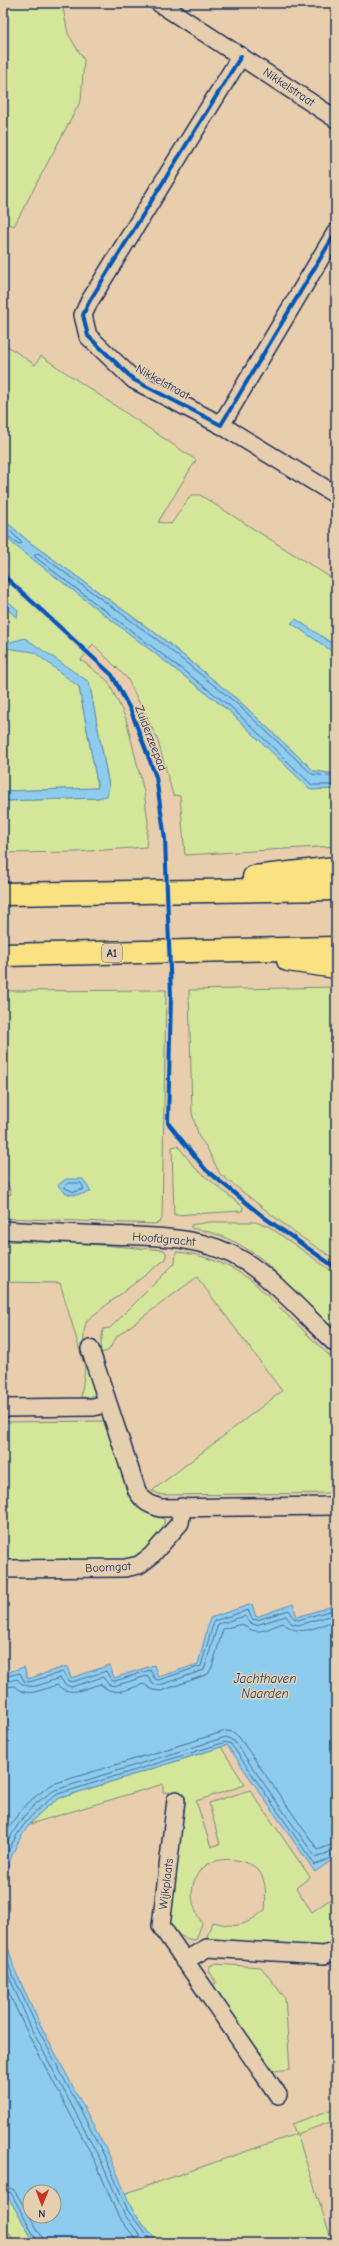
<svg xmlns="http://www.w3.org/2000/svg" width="339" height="2246" font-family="'Comic Neue',sans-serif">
<rect width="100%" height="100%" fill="#e8cead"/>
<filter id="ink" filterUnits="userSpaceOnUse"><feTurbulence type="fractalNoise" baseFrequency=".025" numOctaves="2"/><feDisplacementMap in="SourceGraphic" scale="8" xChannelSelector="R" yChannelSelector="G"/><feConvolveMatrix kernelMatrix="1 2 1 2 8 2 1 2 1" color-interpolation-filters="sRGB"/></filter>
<g filter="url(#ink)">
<g fill="#d4e69a" stroke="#788a7c">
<path d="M3 3H62L68 34 84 60 81 100 14 226 10 224 3 235Z"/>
<path d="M3 343 35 365 41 356 196 460 158 522 171 524 191 495H200L336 581V774L314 771 238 700 162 638 28 541 3 519Z"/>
<path d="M3 535 228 710 311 789H336V846L185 855 180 796 173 795 157 738 127 678 93 644 81 660 108 681 126 719 144 792 148 822 146 847 76 852 3 853V801L98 798 109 786 89 682 79 687 98 788 3 791Z"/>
<path d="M336 987V1260L295 1233 220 1174 206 1146 199 1137 192 1113 189 990Z"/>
<path d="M166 990 162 1218 160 1222 155 1224 3 1218V1197L11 1194 8 1183 3 1182V991Z"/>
<path d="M178 1146 195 1168 243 1207 242 1211 174 1215 172 1147Z"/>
<path d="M210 1222H255L268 1226 336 1274V1331L262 1259C240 1243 218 1232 191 1228V1225Z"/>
<path d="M3 1241 75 1243 164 1250 166 1253V1259L87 1320C78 1345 89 1370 96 1394L88 1398 81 1397 85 1368 60 1283 3 1282Z"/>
<path d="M176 1252C204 1254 230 1265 252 1281L336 1362V1493L162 1495 152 1491 282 1391 197 1277 117 1336 108 1351 100 1353 103 1329 110 1328 175 1263Z"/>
<path d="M105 1421 131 1498 141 1510 164 1519V1529L142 1554 130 1560 3 1562V1422Z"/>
<path d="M221 1747 245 1785 196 1801 211 1847 220 1844 209 1803 250 1790 310 1877 296 1888 312 1912 336 1895V1946L332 1947 206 1940 212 1922C240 1928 242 1927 265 1910 266 1898 267 1881 259 1871 254 1865 248 1863 241 1861 198 1851 179 1889 202 1923L196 1940C182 1939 174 1934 170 1920L184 1794 163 1792V1784L30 1824 43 1808 60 1798Z"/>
<path d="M214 1964 261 1967 285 1998 290 2069 274 2071 212 1986 216 1983 209 1970 210 1966Z"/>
<path d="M336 2108V2120L297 2134 330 2235 334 2243H158L132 2209 124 2194 296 2134 292 2124Z"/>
<path d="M3 2194 7 2195 35 2243H15L3 2222Z"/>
</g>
<g fill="#8dcced" stroke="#5f8db4" fill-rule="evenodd">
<path d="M3 519 28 541 162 638 238 700 314 771 336 774V789L311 790 228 710 13 544 3 535Z"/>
<path d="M3 597 18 610 17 618 3 605Z"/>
<path d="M296 619 336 646V654L291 623Z"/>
<path d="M3 635 11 642 25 638 89 682 109 786 107 796 98 798 3 801V791L98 788 79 687 34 652 5 648 3 646Z"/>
<path d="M66 1179H83L91 1192C78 1195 67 1199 58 1185Z"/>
<path d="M252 1604 256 1617 293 1604 297 1617 336 1605V1857L315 1872 227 1745 60 1798C27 1818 12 1847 3 1884V1674L24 1667 28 1679 67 1666 71 1678 110 1665 114 1678 154 1665 158 1677 198 1664 210 1618Z"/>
<path d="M3 1908 4 1933 14 1968 40 2024 110 2157 132 2209 158 2243H35L7 2195 3 2194ZM30 2192H54V2216H30Z"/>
</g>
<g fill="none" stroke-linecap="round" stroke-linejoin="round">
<g stroke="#496e97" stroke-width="1">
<path d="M3 524 22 543 19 544 3 533"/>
<path d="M336 777 312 774 236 703 159 641 38 553 35 554V557L231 707 312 785H336"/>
<path d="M68 1183H81L84 1189 74 1192 65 1188Z"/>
<path d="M3 1677 20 1673 24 1681 29 1682 63 1672 68 1680 72 1682 106 1671 111 1680 115 1681 150 1670 155 1679 159 1680 201 1666 214 1621 248 1610 252 1619 257 1620 289 1610 294 1618 298 1620 336 1609"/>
<path d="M3 1682 17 1679C29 1694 44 1682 60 1678L66 1685 71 1687 103 1677 108 1684 114 1686 147 1676 153 1684 160 1685 204 1670 218 1624 245 1616 250 1623 256 1625 286 1616 292 1624 298 1625 336 1614"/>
<path d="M3 1688 14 1686C28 1699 41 1689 57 1685 71 1697 83 1689 100 1684 116 1698 126 1689 144 1684L152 1690 161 1691 208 1674 212 1667 223 1629 242 1624C257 1637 266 1629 283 1623 301 1638 315 1627 336 1620"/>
<path d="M3 1838C15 1815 31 1797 53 1784L226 1731 233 1732 239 1737 318 1850 336 1843"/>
<path d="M3 1851C17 1824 28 1806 55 1790L226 1737 234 1741 316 1858 336 1849"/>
<path d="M3 1867C11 1837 31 1811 58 1794L226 1742 231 1744 315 1865 336 1855"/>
<path d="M3 1943 10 1969 36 2025 106 2159 128 2211 153 2243"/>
<path d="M3 1962 31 2028 101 2161 124 2214 146 2243"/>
<path d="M3 1980 26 2030 96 2163 118 2216 139 2243"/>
<path d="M3 2185 14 2190 42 2237 43 2243"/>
<path d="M3 2190 11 2193 38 2243"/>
</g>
<defs>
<g id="minor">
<path d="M159 3 336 119"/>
<path d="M241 56 89 302 83 315 88 336 134 380 221 425 336 232"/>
<path d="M221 425 336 495"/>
<path d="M3 1230C38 1232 74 1234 109 1235 155 1237 203 1235 244 1261 275 1280 308 1319 336 1344"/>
<path d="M90 1349 137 1491C143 1501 148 1504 160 1508L336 1506"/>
<path d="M3 1408 94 1407 107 1403"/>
<path d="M3 1569 125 1568 139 1565 151 1556 180 1523 182 1507"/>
<path d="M176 1800 161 1926 278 2095"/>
<path d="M184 1961 207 1948 324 1955 336 1951"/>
</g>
<g id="motorway">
<path d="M254 877 336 868"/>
<path d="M3 894 336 889"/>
<path d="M3 955 336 948"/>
<path d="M288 960 336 967"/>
</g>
</defs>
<use href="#minor" stroke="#1b2f5e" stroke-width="20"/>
<use href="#motorway" stroke="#1b2f5e" stroke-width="25"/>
<use href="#minor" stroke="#e5cfaf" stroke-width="17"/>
<use href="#motorway" stroke="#fae181" stroke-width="22"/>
<defs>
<g id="cycleway">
<path d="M241 56 89 302 83 315 88 336 134 380 221 425 336 232"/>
<path d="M3 575 112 675 131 711 156 777 165 839 171 996 168 1123 206 1170 265 1218 336 1268"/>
</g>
</defs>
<use href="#cycleway" stroke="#e5cfaf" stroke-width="6"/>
<use href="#cycleway" stroke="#0057b8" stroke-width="4"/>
</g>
</g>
<g text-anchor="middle" stroke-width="3" stroke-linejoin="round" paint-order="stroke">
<rect fill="#e5cfaf" stroke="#585f76" stroke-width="1" x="102" y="944" width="20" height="18" rx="3"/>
<g font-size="11" font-weight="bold" fill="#1b2f5e">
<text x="112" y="957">A1</text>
</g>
<g font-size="12" fill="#1b2f5e" stroke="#e5cfaf">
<text transform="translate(289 87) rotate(34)" y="4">Nikkelstraat</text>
<text transform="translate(163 382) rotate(29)" y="4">Nikkelstraat</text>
<text transform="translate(151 738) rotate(69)" y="4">Zuiderzeepad</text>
<text transform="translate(164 1239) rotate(5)" y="4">Hoofdgracht</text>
<text transform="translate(108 1567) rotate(-3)" y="4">Boomgat</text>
<text transform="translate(166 1884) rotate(-83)" y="4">Wijkplaats</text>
</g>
<g font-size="13" font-style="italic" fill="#263f6c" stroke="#e5cfaf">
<text x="265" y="1683">Jachthaven<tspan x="265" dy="15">Naarden</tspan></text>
</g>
</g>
<rect width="339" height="2246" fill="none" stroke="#e5cfaf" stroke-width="16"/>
<rect x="8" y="8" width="323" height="2230" fill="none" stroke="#1b2f5e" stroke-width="1.5" filter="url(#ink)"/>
<g transform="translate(42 2204) rotate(181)"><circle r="19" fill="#e5cfaf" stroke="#948f8f"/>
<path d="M0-3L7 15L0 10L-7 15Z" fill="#c8321e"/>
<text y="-6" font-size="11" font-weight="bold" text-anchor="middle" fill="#1b2f5e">N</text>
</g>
</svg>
